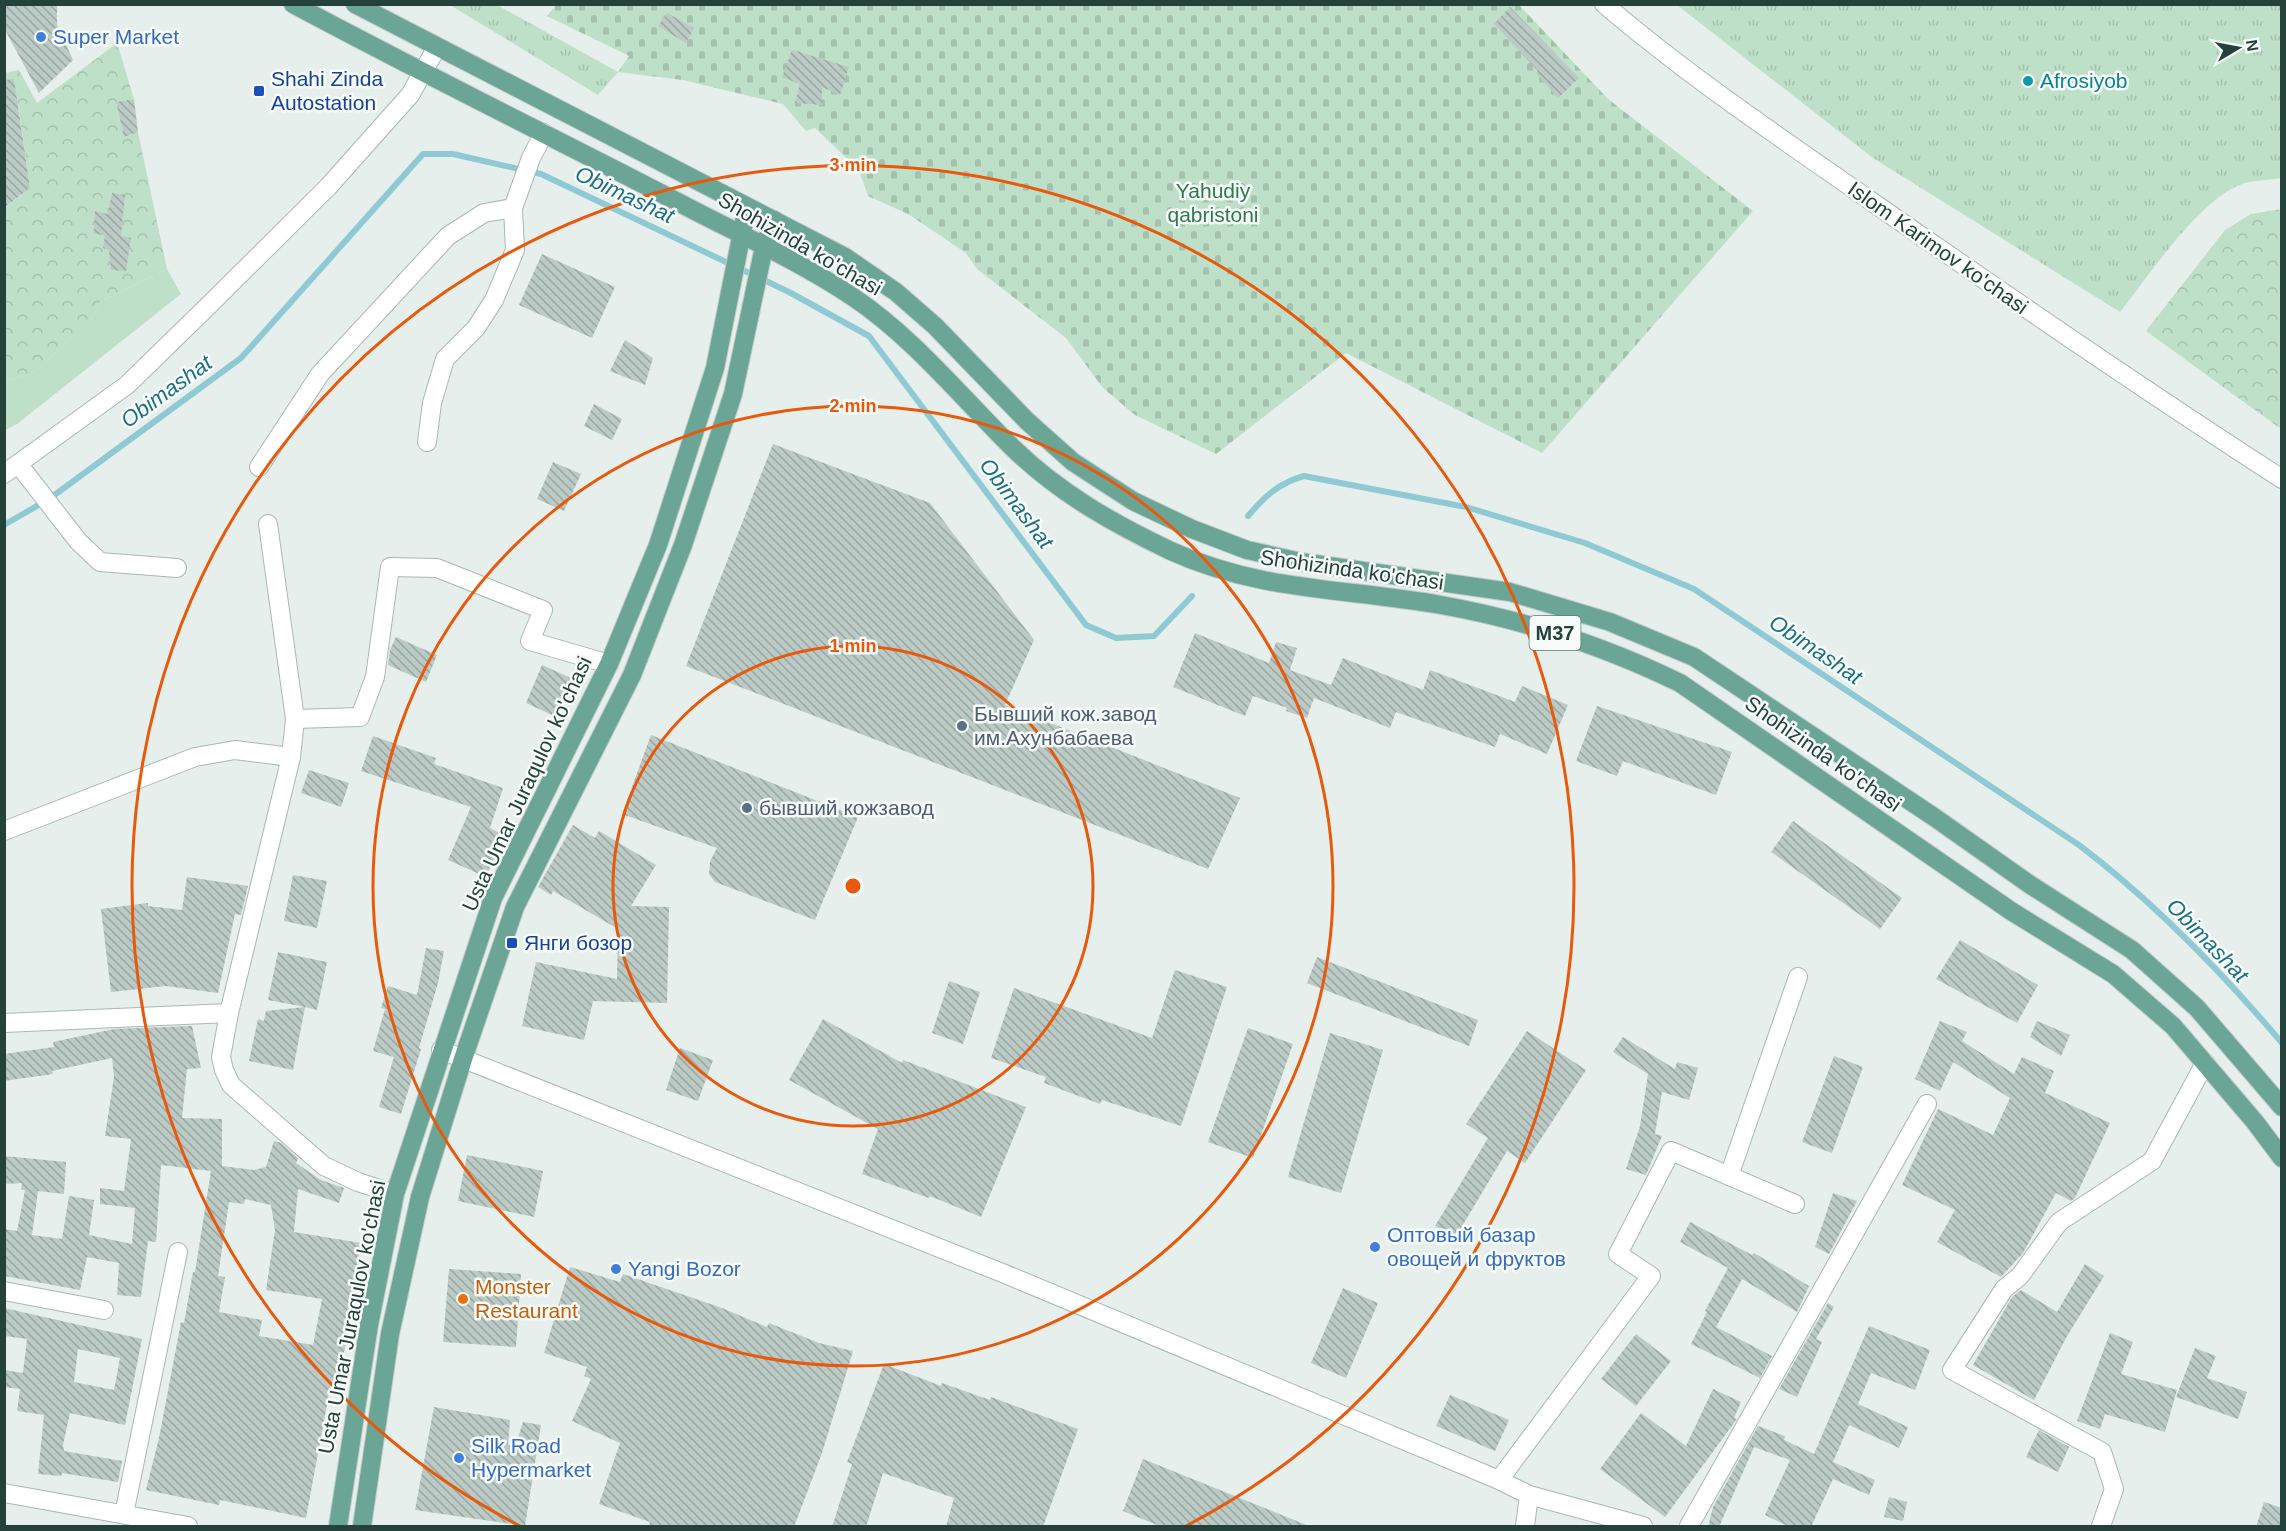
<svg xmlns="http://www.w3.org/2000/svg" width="2286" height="1531" font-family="Helvetica,sans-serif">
<defs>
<pattern id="grass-tufts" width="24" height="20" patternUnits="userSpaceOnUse" patternTransform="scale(1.5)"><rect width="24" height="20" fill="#bfe0c8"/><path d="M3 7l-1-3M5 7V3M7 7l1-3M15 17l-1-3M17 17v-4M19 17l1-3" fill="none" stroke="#a4c1ad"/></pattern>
<pattern id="forest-crowns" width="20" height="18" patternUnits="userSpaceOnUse" patternTransform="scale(1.5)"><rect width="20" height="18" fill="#bfe0c8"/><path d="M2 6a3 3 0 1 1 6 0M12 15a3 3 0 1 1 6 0" fill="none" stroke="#a4c1ad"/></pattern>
<pattern id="cemetery-stones" width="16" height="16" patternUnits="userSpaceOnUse" patternTransform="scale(1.5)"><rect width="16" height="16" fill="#bfe0c8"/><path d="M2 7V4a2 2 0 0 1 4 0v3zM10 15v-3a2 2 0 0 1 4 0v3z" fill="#a4c1ad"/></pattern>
<pattern id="building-back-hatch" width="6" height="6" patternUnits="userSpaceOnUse" patternTransform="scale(1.5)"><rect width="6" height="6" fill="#bbcac4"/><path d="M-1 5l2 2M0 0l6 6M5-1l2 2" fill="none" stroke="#98a6a0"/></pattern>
</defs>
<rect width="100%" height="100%" fill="#e6efeb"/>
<g fill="url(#grass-tufts)">
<path d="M450 5H497L618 72 598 95Z"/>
<path d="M1677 5H2281V178C2270 180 2256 180 2245 183 2202 195 2148 277 2120 312L1873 158Z"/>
</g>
<g fill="url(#forest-crowns)">
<path d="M117 43 134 99 116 102 124 136 138 132 167 269 100 302 91 320 32 374 5 381V208L30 188 18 104 5 106V73L19 70 37 103Z"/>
<path d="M2281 209H2282L2281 429 2146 331 2225 230 2251 214Z"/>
</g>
<path fill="url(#cemetery-stones)" d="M557 4 1519 5 1608 99 1753 211 1542 453 1346 353 1216 454 1135 415 1103 388 1066 338 977 269 966 253 908 214 868 196 859 170 815 128 806 131 783 104 683 80 618 72 629 56 547 16Z"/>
<path fill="#bfe0c8" d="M167 269 181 294 17 424 5 430V381L32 374 91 320 100 302Z"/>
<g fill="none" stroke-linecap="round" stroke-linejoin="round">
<g stroke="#8ec9d4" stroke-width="6">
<path d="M1248 516C1265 496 1279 483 1304 476L1466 507 1585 543 1694 589 2079 845C2154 902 2221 971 2282 1043"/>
<path d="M4 525 49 499 241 358 423 154H453L541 174 789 292 869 336 1086 625 1116 638 1154 636 1192 596"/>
</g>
</g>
<g fill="url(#building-back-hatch)" fill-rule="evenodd">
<path d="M4 4H57V25L73 60 39 93 4 28Z"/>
<path d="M1510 7 1579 78 1558 98 1536 73 1538 71 1494 24Z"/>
<path d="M667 13 694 28 686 43 658 26Z"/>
<path d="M792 50 849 67 840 95 822 87V105L795 103 800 84 782 77Z"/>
<path d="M14 79 30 188 4 208V80Z"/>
<path d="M134 99 138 132 124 137 116 102Z"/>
<path d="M112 193 125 195 121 236 131 238 126 271 111 270 109 250 103 248 105 236 94 233 95 211 108 214Z"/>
<path d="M542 254 615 287 592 338 519 305Z"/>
<path d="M625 340 653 358 645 385 610 371Z"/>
<path d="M594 404 622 419 612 440 584 426Z"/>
<path d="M773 444 930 503 1034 640 1005 705 1240 798 1208 869 686 666Z"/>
<path d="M553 462 581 474 564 511 537 499Z"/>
<path d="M1195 633 1269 663 1276 642 1297 648 1290 670 1331 685 1343 658 1423 690 1430 670 1515 702 1522 686 1568 705 1547 754 1500 734 1495 747 1396 712 1390 728 1314 698 1307 718 1286 711 1287 708 1253 696 1245 716 1173 687Z"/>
<path d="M396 637 437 655 426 682 388 665 390 650Z"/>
<path d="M542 665 571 678 554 716 526 703Z"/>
<path d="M1597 706 1732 752 1716 795 1623 761 1617 776 1576 761Z"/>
<path d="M651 735 858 817 815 920 715 882 709 874 710 861 717 848 622 814Z"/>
<path d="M373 736 436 758 434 764 503 788 490 828 504 835 486 877 448 860 471 807 361 771Z"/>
<path d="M309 770 349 783 341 807 301 793Z"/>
<path d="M1793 821 1902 898 1880 929 1771 852Z"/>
<path d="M573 825 595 838 599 831 656 865 631 906 669 907 667 1003 593 1001 584 1040 522 1026 536 962 617 979 618 929 553 891 551 895 538 887Z"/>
<path d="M293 875 327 881 317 928 284 921Z"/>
<path d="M187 877 248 886 241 915 235 914 218 993 166 986 111 992 101 909 148 903V906L182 910Z"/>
<path d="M1960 940 2038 985 2017 1023 1936 979Z"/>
<path d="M426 948 444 951 438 983 419 1048 421 1049 401 1114 379 1107 394 1057 373 1051 385 1009 381 1008 388 986 417 995Z"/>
<path d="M278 952 327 962 317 1010 305 1007 293 1070 249 1061 258 1019 264 1021 266 1011 305 1007 268 1000Z"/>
<path d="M1317 957 1478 1020 1469 1046 1307 983Z"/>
<path d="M1175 970 1227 987 1181 1126 1102 1100 1100 1104 1044 1083 1046 1077 991 1058 1014 988 1152 1038Z"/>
<path d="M949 981 980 992 963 1044 932 1033Z"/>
<path d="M823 1019 902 1063 903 1060 1026 1107 981 1217 930 1196 929 1198 862 1174 878 1129 789 1080Z"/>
<path d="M1940 1021 1967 1032 1962 1041 2014 1074 2022 1057 2054 1071 2045 1093 2110 1123 2075 1198 2071 1201 2056 1193 2023 1253 2001 1277 1937 1242 1955 1210 1902 1185 1938 1109 1993 1135 2010 1098 1953 1062 1940 1091 1915 1079Z"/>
<path d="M2037 1021 2070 1035 2061 1056 2030 1037Z"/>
<path d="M192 1026 201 1068 187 1069 182 1118 222 1119V1166L254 1170 266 1167 274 1141 281 1143 298 1158 296 1163 321 1180 344 1188 339 1203 298 1189 294 1232 361 1243 346 1343 337 1384 331 1383 306 1518 220 1500 219 1505 146 1490 159 1438 181 1322 184 1323 193 1272H195L211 1171 161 1165 156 1242 148 1241 141 1297 117 1295 119 1263 87 1257 80 1290 4 1276V1229L17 1231 25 1190H21L22 1183 4 1184V1156L66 1162 64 1194 38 1191 32 1235 62 1239 69 1196 94 1200 89 1235 132 1244 135 1208 100 1204V1188L124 1191 131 1139 105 1136 114 1077 112 1058 52 1071 53 1074 4 1081V1054L54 1047 53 1042 114 1029ZM245 1199 271 1205 275 1230 266 1290 322 1299 313 1345 259 1336 262 1320 219 1312 225 1277 218 1276 229 1202 244 1204Z"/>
<path d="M1248 1028 1293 1044 1253 1158 1208 1142Z"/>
<path d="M1527 1031 1586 1070 1525 1163 1507 1151 1455 1238 1435 1226 1488 1138 1466 1124Z"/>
<path d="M1330 1033 1383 1050 1341 1193 1288 1177Z"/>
<path d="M1623 1037 1675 1069 1677 1062 1698 1068 1689 1100 1662 1092 1655 1134 1662 1136 1646 1175 1626 1169 1640 1126 1648 1074 1613 1052Z"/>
<path d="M680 1048 713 1060 698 1101 666 1090Z"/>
<path d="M1834 1056 1863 1067 1832 1153 1802 1142Z"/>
<path d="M467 1155 543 1171 534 1217 458 1201Z"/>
<path d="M1833 1193 1857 1201 1829 1254 1815 1247Z"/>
<path d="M1690 1222 1752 1255 1754 1253 1809 1286 1797 1312 1742 1279 1716 1327 1772 1356 1760 1378 1691 1344 1707 1312 1705 1311 1728 1268 1680 1242Z"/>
<path d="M2085 1264 2104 1276 2066 1338 2034 1400 1973 1365 2012 1297 2021 1290 2057 1312Z"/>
<path d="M570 1267 620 1282 623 1274 722 1308 767 1327 769 1323 819 1343 853 1351 822 1453 794 1527H649L650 1522 599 1504 620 1443 572 1421 591 1379 584 1376 587 1367 544 1353Z"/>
<path d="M449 1269 521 1274 516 1347 443 1342Z"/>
<path d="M1343 1288 1378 1303 1346 1378 1311 1363Z"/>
<path d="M1828 1303 1834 1307 1816 1339 1822 1342 1797 1397 1779 1389Z"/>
<path d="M4 1308 142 1339 125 1425 70 1413 63 1445 64 1451 122 1461 118 1482 62 1473 61 1476 38 1474 44 1415 17 1411 20 1389 4 1387V1370L23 1373 27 1339 4 1336ZM78 1349 120 1358 114 1390 74 1382Z"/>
<path d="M1869 1326 1930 1350 1915 1390 1871 1373 1858 1404 1908 1427 1899 1448 1849 1425 1833 1462 1875 1480 1869 1495 1833 1479 1811 1527H1790L1765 1515 1790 1460 1754 1447 1719 1527H1708L1713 1507 1758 1426 1785 1436 1784 1440 1814 1454Z"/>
<path d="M2110 1333 2133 1342 2121 1374 2177 1390 2165 1432 2105 1414 2100 1429 2077 1421Z"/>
<path d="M1636 1334 1671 1361 1636 1406 1601 1379Z"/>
<path d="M2195 1348 2216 1356 2207 1378 2247 1392 2238 1419 2176 1397Z"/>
<path d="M884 1364 941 1386 942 1383 990 1400 991 1397 1078 1429 1043 1527H946L954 1498 883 1473 866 1527H832L852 1464 847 1462Z"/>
<path d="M1713 1389 1741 1402 1734 1418 1737 1419 1665 1517 1600 1469 1641 1413 1686 1446Z"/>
<path d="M1450 1395 1509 1420 1495 1451 1436 1426Z"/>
<path d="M434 1407 510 1420 508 1445 515 1447 523 1422 541 1425 525 1526 415 1510Z"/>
<path d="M2039 1430 2069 1447 2058 1472 2026 1457Z"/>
<path d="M1143 1459 1309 1526V1527H1162L1123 1511Z"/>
<path d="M1889 1497 1907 1502 1903 1521 1884 1517Z"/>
<path d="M2264 1502 2282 1508V1527H2256Z"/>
</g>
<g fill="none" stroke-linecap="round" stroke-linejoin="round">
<defs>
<g id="minor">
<path d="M1604 4C1688 76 1781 138 1871 201 2007 296 2143 389 2282 479"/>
<path d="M427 442 432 403 445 359 476 328 494 300 515 250 513 208"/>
<path d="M19 465 78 541 100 562 177 568"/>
<path d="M259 467 320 374 448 236 484 213 513 208 531 158 544 133"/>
<path d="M4 474 127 385 206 308 328 187 410 95 437 47"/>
<path d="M268 524 295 719 291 757 229 1013 221 1057 224 1070 231 1085 324 1166 358 1182 395 1194"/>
<path d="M295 719 360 717 375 677 390 567 437 568 543 610 530 641 609 664"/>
<path d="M4 831 195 757 235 750 291 757"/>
<path d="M4 1023 229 1013"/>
<path d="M441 1050 1005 1274 1499 1480 1529 1495 1643 1526"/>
<path d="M1729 1176 1798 977"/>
<path d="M4 1291 104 1310"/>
<path d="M1499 1480 1651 1276 1618 1254 1671 1151 1795 1204"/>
<path d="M4 1493 188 1526"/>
<path d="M124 1514 178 1252"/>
<path d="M1525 1526 1529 1495"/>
<path d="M1689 1526 1927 1104"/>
<path d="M2101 1526 2114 1489 2102 1452 1952 1370 2004 1289 2020 1276 2059 1222 2152 1161 2205 1063"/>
</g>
<g id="major">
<path d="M293 4C418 71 546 134 672 199 732 231 796 259 853 297 914 338 961 397 1013 448 1059 493 1114 524 1171 551 1261 592 1347 588 1441 605 1525 620 1604 646 1680 683L2011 911 2113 974 2173 1026 2255 1122 2282 1158"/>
<path d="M355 4 845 257 896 292 935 326 1027 421 1073 462 1133 501 1192 529 1247 550 1301 562 1510 592 1610 622 1694 657 1934 817 2029 884 2132 950 2197 1008 2282 1107"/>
<path d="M338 1526 369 1325 395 1194 493 898 609 664 658 545 715 368 747 207"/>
<path d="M362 1526 390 1334 420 1197 463 1059 515 907 632 675 683 545 733 394 764 247 774 220"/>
</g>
</defs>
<use href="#minor" stroke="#a8b8b2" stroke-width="20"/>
<use href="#major" stroke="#c2cac8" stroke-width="20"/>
<use href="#minor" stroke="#fff" stroke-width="18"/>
<use href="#major" stroke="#6aa596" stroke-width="18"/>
</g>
<g fill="none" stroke="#e8590c" stroke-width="3">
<circle cx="853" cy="886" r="240"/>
<circle cx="853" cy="886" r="480"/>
<path d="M520 1526A721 721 0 1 1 1186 1526"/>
</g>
<g fill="#3f7fe0" stroke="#f7fbf9" stroke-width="2">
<circle cx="41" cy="37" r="6"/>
<circle cx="1375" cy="1247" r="6"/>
<circle cx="616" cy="1269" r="6"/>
<circle cx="459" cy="1458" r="6"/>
</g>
<circle fill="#0f9aa8" stroke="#f7fbf9" stroke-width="2" cx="2028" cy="81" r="6"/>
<g fill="#1a4fb4" stroke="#f7fbf9" stroke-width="2">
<rect x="253" y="85" width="12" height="12" rx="3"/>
<rect x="506" y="937" width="12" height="12" rx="3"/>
</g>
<g fill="#5c6f8a" stroke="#f7fbf9" stroke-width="2">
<circle cx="962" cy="726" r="6"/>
<circle cx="747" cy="808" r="6"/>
</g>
<circle fill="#e8710a" stroke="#f7fbf9" stroke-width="2" cx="463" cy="1299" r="6"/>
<g text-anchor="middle" stroke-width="5" stroke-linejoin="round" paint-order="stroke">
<rect fill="#f7fbf9" stroke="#637a73" stroke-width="1.5" x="1529.5" y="616" width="51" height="34" rx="4.5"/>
<g font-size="20" font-weight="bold" fill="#24423a">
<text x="1555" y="640">M37</text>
</g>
<g font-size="21" fill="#366cbe" stroke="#f7fbf9" text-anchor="start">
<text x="53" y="44">Super Market</text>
<text x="1387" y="1242">Оптовый базар<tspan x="1387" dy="24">овощей и фруктов</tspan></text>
<text x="628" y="1276">Yangi Bozor</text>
<text x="471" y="1453">Silk Road<tspan x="471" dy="24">Hypermarket</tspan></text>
</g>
<g font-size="21" fill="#164399" stroke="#f7fbf9" text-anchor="start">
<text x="271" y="86">Shahi Zinda<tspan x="271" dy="24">Autostation</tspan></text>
<text x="524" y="950">Янги бозор</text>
</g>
<g font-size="21" fill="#0d838f" stroke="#f7fbf9" text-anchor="start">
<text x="2040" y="88">Afrosiyob</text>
</g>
<g font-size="21" fill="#2d7a4b" stroke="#f7fbf9">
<text x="1213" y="198">Yahudiy<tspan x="1213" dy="24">qabristoni</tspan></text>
</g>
<g font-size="21" fill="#24423a" stroke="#f7fbf9">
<text transform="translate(800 244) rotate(30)" y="7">Shohizinda ko'chasi</text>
<text transform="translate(1938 248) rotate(35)" y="7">Islom Karimov ko'chasi</text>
<text transform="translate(1352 570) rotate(8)" y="7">Shohizinda ko'chasi</text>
<text transform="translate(1823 754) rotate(35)" y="7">Shohizinda ko'chasi</text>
<text transform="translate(527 784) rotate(-65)" y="7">Usta Umar Juraqulov ko'chasi</text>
<text transform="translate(352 1317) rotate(-79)" y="7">Usta Umar Juraqulov ko'chasi</text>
</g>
<g font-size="21" fill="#4e5e75" stroke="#f7fbf9" text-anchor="start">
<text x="974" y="721">Бывший кож.завод<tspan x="974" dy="24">им.Ахунбабаева</tspan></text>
<text x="759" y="815">бывший кожзавод</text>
</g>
<g font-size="21" fill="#c56008" stroke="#f7fbf9" text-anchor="start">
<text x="475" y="1294">Monster<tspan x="475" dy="24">Restaurant</tspan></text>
</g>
<g font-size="22" font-style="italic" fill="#1c6f80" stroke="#f7fbf9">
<text transform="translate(625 194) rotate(25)" y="8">Obimashat</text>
<text transform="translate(166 391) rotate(-36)" y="8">Obimashat</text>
<text transform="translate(1017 503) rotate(53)" y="8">Obimashat</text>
<text transform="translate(1816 649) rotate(34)" y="8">Obimashat</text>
<text transform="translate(2208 940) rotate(46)" y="8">Obimashat</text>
</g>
</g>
<circle cx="853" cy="886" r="9" fill="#e8590c" stroke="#f7fbf9" stroke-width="3"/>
<g font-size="18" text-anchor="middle" font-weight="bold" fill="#e8590c" stroke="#f7fbf9" stroke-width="5" stroke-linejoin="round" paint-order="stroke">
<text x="853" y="171">3 min</text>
<text x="853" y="412">2 min</text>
<text x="853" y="652">1 min</text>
</g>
<rect width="2286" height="1531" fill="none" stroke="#24423a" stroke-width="12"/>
<g transform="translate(2238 48) rotate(80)" stroke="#f7fbf9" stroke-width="4.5" paint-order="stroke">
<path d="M0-4.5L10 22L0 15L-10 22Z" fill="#24423a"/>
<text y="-9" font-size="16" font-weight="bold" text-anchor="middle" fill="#24423a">N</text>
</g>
</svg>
